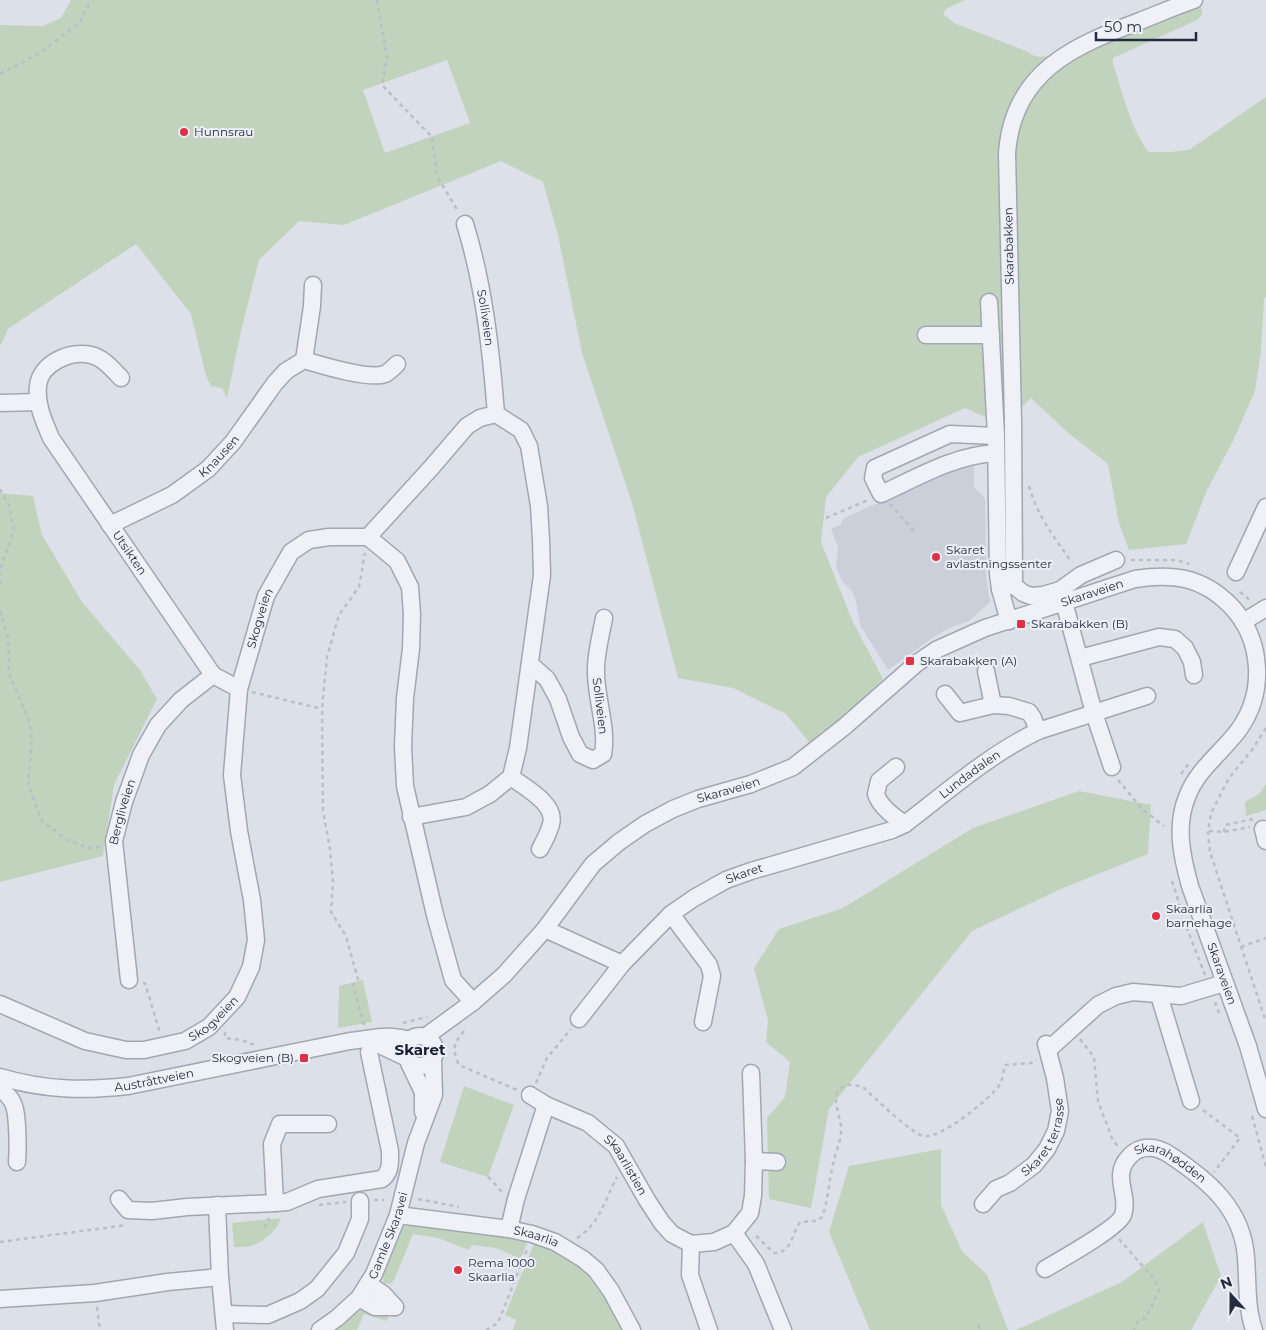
<svg xmlns="http://www.w3.org/2000/svg" width="1266" height="1330" font-family="Montserrat,sans-serif">
<rect width="100%" height="100%" fill="#dce0e8"/>
<path fill="#cacfda" d="M974 460V487L985 499 986 576 990 602 969 621 947 629 932 638 888 670 860 625 856 601 852 591 843 582 836 568 838 547 831 529 840 525 844 518Z"/>
<g fill="#c1d3bc" fill-rule="evenodd">
<path d="M71 0H965L946 9 943 14 954 23 1028 52C1035 58 1045 58 1053 54 1068 47 1080 37 1094 31 1128 15 1162 7 1198 0 1202 9 1205 13 1197 20L1113 58V64C1121 88 1133 135 1149 152H1170L1189 150 1266 97V297L1264 299 1261 351 1255 391 1233 441 1207 490 1186 544 1129 550 1119 523 1108 464 1066 431 1031 398 1003 425 965 408 858 457 826 497 821 542 852 620 883 679 814 748 786 714 733 688 678 678 632 503 582 353 558 235 543 182 501 161 344 225 299 221 259 260 241 331 227 398 222 388 211 386 206 376 191 314 136 244 9 328 0 346V25L43 26 61 18ZM447 60 470 123 385 153 363 90Z"/>
<path d="M0 493 33 496 42 535 82 602 140 670 157 699 114 785 103 856 0 882Z"/>
<path d="M1266 784V810L1246 816 1245 802 1259 794Z"/>
<path d="M1079 791 1151 805 1148 854 1063 888 972 931 829 1109 811 1208 769 1199 767 1118 785 1097 790 1062 766 1042 768 1020 754 968 779 929 843 908 973 828Z"/>
<path d="M363 980 372 1022 338 1028 339 986Z"/>
<path d="M464 1086 514 1105 488 1177 440 1162Z"/>
<path d="M941 1149V1205L962 1251 987 1275 1008 1330H870L829 1232 849 1166Z"/>
<path d="M281 1218C278 1230 263 1242 251 1246 246 1247 239 1247 234 1247L232 1223Z"/>
<path d="M1203 1222 1221 1276 1191 1330H1016L1122 1282Z"/>
<path d="M412 1224 528 1240 523 1254 519 1258 496 1248 472 1245 469 1250 438 1238 413 1234 395 1278 391 1284 384 1283C378 1265 394 1243 402 1227Z"/>
<path d="M535 1241 546 1245 587 1271 606 1295 625 1330H513L516 1320 505 1315Z"/>
<path d="M360 1310 389 1314 387 1321 364 1314 357 1330H330L346 1316Z"/>
</g>
<g fill="none" stroke-linecap="round" stroke-linejoin="round">
<defs>
<g id="minor">
<path id="s1" d="M465 224C484 286 491 349 496 414"/>
<path d="M989 302 996 436 998 574 1000 589 1009 621"/>
<path d="M926 335H991"/>
<path d="M304 360 312 306 313 285"/>
<path id="s2" d="M121 378C112 369 104 358 91 355 71 350 40 363 38 386 36 405 44 421 51 438L213 675 239 689"/>
<path d="M0 403 38 402"/>
<path d="M996 436 950 434 875 468 873 478 881 494C918 477 955 455 996 453"/>
<path id="s3" d="M110 525 172 495 208 469 233 442 275 383 286 371 304 360C321 365 369 380 385 374 389 372 394 367 397 364"/>
<path d="M368 537 431 468 467 426 480 418 496 414 521 430 529 446 539 506 541 540 542 575 518 748 511 777 490 794 466 807 411 817"/>
<path d="M1236 572 1266 507"/>
<path d="M1012 584 1023 593 1031 596 1043 595 1060 590 1081 575 1116 560"/>
<path d="M1000 589 1010 586 1014 580 1013 420 1007 153C1013 72 1073 46 1140 21 1158 14 1176 6 1194 0"/>
<path d="M1064 602 1094 713 1112 767"/>
<path d="M1243 622 1266 608"/>
<path d="M1080 658 1159 637 1175 639 1185 648 1192 662 1194 675"/>
<path d="M530 664 547 679 558 699 571 737 580 754 593 760 603 754C608 727 595 697 596 669 596 652 601 635 604 618"/>
<path d="M986 671 993 705"/>
<path d="M945 694 960 713 993 705 1009 706 1029 712 1033 718 1038 731"/>
<path d="M896 767 879 781 876 794C880 807 894 817 905 824"/>
<path d="M511 777C524 787 557 804 551 824 549 833 544 841 540 849"/>
<path d="M1263 829 1266 841"/>
<path d="M671 914 709 965 712 976 703 1022"/>
<path d="M545 929 622 964"/>
<path id="s4" d="M129 980 114 841 124 802 141 755 158 725 181 700 213 675"/>
<path d="M1159 995 1191 1101"/>
<path id="s5" d="M0 1004 85 1041 126 1050H144L185 1041 209 1027 237 997 251 967 256 940 252 900 239 831 232 775 239 689 266 596 291 552 309 540 329 537H368L397 561 410 587 412 614 411 649 405 698 403 746 405 786 435 915 453 980 473 1002"/>
<path id="s6" d="M579 1019 622 964 671 914 694 898 726 880 751 871 892 830 905 824C948 791 990 754 1038 731L1147 696"/>
<circle cx="420" cy="1051" r="15"/>
<path id="s7" d="M425 1037 473 1002 504 975 545 929 593 864 619 842 645 824 673 809 698 799 751 784 793 767 844 727 917 663 938 649 985 628 1135 579C1173 573 1202 577 1230 605 1262 638 1266 690 1240 728 1224 751 1197 769 1187 797 1175 826 1182 857 1190 886L1248 1046 1266 1109"/>
<path d="M367 1039 405 1057"/>
<path d="M1049 1049 1098 1005 1116 996 1133 992 1181 996 1224 983"/>
<path d="M409 1063 423 1092V1112"/>
<path d="M751 1073 754 1161 753 1196 750 1213 734 1233 756 1264 783 1330"/>
<path id="s8" d="M0 1077C44 1090 83 1091 128 1086L350 1041C372 1039 387 1033 409 1040"/>
<path d="M1 1078C2 1098 10 1092 14 1106 18 1117 18 1150 17 1162"/>
<path id="s9" d="M530 1095 546 1105 588 1123 616 1146 647 1200 662 1223 672 1234 691 1244 714 1242 734 1233"/>
<path d="M754 1161 777 1162"/>
<path d="M119 1199 128 1210 152 1211 187 1207 275 1203 272 1144 280 1124H328"/>
<path d="M275 1203 287 1202 318 1189 382 1179C391 1172 390 1163 390 1151L369 1052"/>
<path id="s10" d="M983 1204 996 1189 1010 1183 1034 1165 1047 1149 1056 1131 1060 1111 1055 1078 1046 1044"/>
<path d="M217 1205 220 1277 225 1330"/>
<path id="s11" d="M398 1215 509 1229 532 1234 555 1242 583 1259 596 1270 611 1291 632 1330"/>
<path d="M509 1229 516 1199 546 1105"/>
<path d="M691 1244 690 1275 709 1330"/>
<path id="s12" d="M1045 1269C1060 1260 1118 1228 1123 1215 1130 1195 1111 1176 1129 1157 1140 1144 1157 1146 1170 1155 1208 1180 1243 1209 1246 1258 1248 1282 1246 1307 1254 1330"/>
<path d="M368 1284 383 1294 395 1307"/>
<path d="M359 1298 375 1307H395"/>
<path d="M0 1299 95 1293 168 1282 220 1277"/>
<path d="M224 1314 268 1315 300 1301 317 1289 346 1253 360 1219V1201"/>
<path id="s13" d="M320 1330 337 1318 359 1298 374 1274 398 1215 416 1143 434 1095 433 1060"/>
</g>
</defs>
<use href="#minor" stroke="#a1a7b2" stroke-width="19"/>
<g stroke="#babec7" stroke-width="2.5" stroke-dasharray="4 4" stroke-linecap="butt">
<path d="M377 0 387 57 382 85 432 137 437 176 458 211"/>
<path d="M0 74 40 53 80 22 91 0"/>
<path d="M1029 486C1037 516 1055 538 1072 563"/>
<path d="M0 489 9 506 14 530 0 570V588"/>
<path d="M890 504 914 531"/>
<path d="M826 518 868 500"/>
<path d="M1131 560H1177L1189 564"/>
<path d="M1240 592 1251 601"/>
<path d="M0 611 8 637 9 673 29 721 32 738 28 784 42 821 67 840 89 848 100 847"/>
<path d="M252 692 322 709"/>
<path d="M1266 728 1252 750 1229 778 1211 813 1208 833 1210 852 1266 1022"/>
<path d="M1181 774 1189 763"/>
<path d="M1118 780 1142 809 1164 826"/>
<path d="M1209 831 1224 832 1250 827"/>
<path d="M1224 832 1225 825 1253 819"/>
<path d="M1172 881 1188 931 1205 975"/>
<path d="M1241 947 1266 938"/>
<path d="M143 983H145L160 1033"/>
<path d="M1215 1002 1219 1013"/>
<path d="M403 1023 427 1017"/>
<path d="M364 1025 353 985 358 979 346 936 331 912 333 882 330 849 323 811 322 709 327 657 339 615 359 587 365 553"/>
<path d="M464 1031C453 1044 452 1050 459 1065L517 1090"/>
<path d="M225 1032V1038L241 1040 255 1045"/>
<path d="M1080 1039 1094 1057 1098 1101 1113 1141 1119 1147"/>
<path d="M536 1083 547 1058 571 1029"/>
<path d="M1203 1110 1240 1138 1214 1172"/>
<path d="M1252 1116 1266 1167"/>
<path d="M488 1177C495 1182 497 1189 504 1193"/>
<path d="M418 1199 459 1207"/>
<path d="M374 1200H384"/>
<path d="M319 1205 346 1202"/>
<path d="M265 1228 269 1218"/>
<path d="M756 1236 774 1253C791 1254 792 1234 800 1222L817 1221 822 1217C828 1202 829 1180 833 1164 835 1153 841 1142 841 1131 842 1119 833 1104 837 1093 842 1082 856 1084 864 1088 875 1098 912 1134 923 1136 940 1140 988 1100 998 1087 1003 1081 1003 1072 1005 1065L1031 1063 1036 1059"/>
<path d="M577 1238C600 1224 605 1199 617 1177"/>
<path d="M1119 1239 1155 1280 1159 1290 1146 1318 1138 1322 1134 1330"/>
<path d="M0 1242 127 1225"/>
<path d="M97 1307 100 1330"/>
<path d="M978 1325 980 1330"/>
<path d="M486 1330 498 1323 528 1247"/>
</g>
<use href="#minor" stroke="#eff1f6" stroke-width="16"/>
</g>
<g fill="#dc3146" stroke="#ebeff5" stroke-width="2">
<circle cx="184" cy="132" r="5"/>
<circle cx="936" cy="557" r="5"/>
<rect x="1016" y="619" width="10" height="10" rx="2.5"/>
<rect x="905" y="656" width="10" height="10" rx="2.5"/>
<circle cx="1156" cy="916" r="5"/>
<rect x="299" y="1053" width="10" height="10" rx="2.5"/>
<circle cx="458" cy="1270" r="5"/>
</g>
<g text-anchor="middle" stroke-width="4" stroke-linejoin="round" paint-order="stroke">
<g font-size="12" fill="#242d40" stroke="#ebeff5" text-anchor="start">
<text x="194" y="136">Hunnsrau</text>
<text x="946" y="554">Skaret<tspan x="946" dy="14">avlastningssenter</tspan></text>
<text x="1031" y="628">Skarabakken (B)</text>
<text x="920" y="665">Skarabakken (A)</text>
<text x="1166" y="913">Skaarlia<tspan x="1166" dy="14">barnehage</tspan></text>
<text x="294" y="1062" text-anchor="end">Skogveien (B)</text>
<text x="468" y="1267">Rema 1000<tspan x="468" dy="14">Skaarlia</tspan></text>
</g>
<g font-size="12" fill="#242d40" stroke="#ebeff5">
<text transform="translate(1009 246) rotate(-91)" y="4">Skarabakken</text>
<text dy="4" stroke="none"><textPath href="#s1" startOffset="96">Solliveien</textPath></text>
<text dy="4" stroke="none"><textPath href="#s3" startOffset="130">Knausen</textPath></text>
<text dy="4" stroke="none"><textPath href="#s2" startOffset="300">Utsikten</textPath></text>
<text dy="4" stroke="none"><textPath href="#s7" startOffset="819">Skaraveien</textPath></text>
<text dy="4" stroke="none"><textPath href="#s5" startOffset="651">Skogveien</textPath></text>
<text transform="translate(600 706) rotate(83)" y="4">Solliveien</text>
<text dy="4" stroke="none"><textPath href="#s6" startOffset="474">Lundadalen</textPath></text>
<text dy="4" stroke="none"><textPath href="#s7" startOffset="399">Skaraveien</textPath></text>
<text dy="4" stroke="none"><textPath href="#s4" startOffset="170">Bergliveien</textPath></text>
<text dy="4" stroke="none"><textPath href="#s6" startOffset="224">Skaret</textPath></text>
<text dy="4" stroke="none"><textPath href="#s7" startOffset="1372">Skaraveien</textPath></text>
<text dy="4" stroke="none"><textPath href="#s5" startOffset="231">Skogveien</textPath></text>
<text dy="4" stroke="none"><textPath href="#s8" startOffset="156">Austråttveien</textPath></text>
<text dy="4" stroke="none"><textPath href="#s10" startOffset="95">Skaret terrasse</textPath></text>
<text dy="4" stroke="none"><textPath href="#s9" startOffset="122">Skaarlistien</textPath></text>
<text dy="4" stroke="none"><textPath href="#s12" startOffset="204">Skarahødden</textPath></text>
<text dy="4" stroke="none"><textPath href="#s13" startOffset="120">Gamle Skaravei</textPath></text>
<text dy="4" stroke="none"><textPath href="#s11" startOffset="140">Skaarlia</textPath></text>
</g>
<g font-size="15" font-weight="bold" fill="#171e30" stroke="#ebeff5">
<text x="420" y="1055">Skaret</text>
</g>
</g>
<g transform="translate(1231 1295) rotate(339)" stroke="#ebeff5" stroke-width="4" paint-order="stroke">
<path d="M0-4L9 19L0 12L-9 19Z" fill="#242d40"/>
<text y="-8" font-size="14" font-weight="bold" text-anchor="middle" fill="#242d40">N</text>
</g>
<path d="M1096 32v8h100v-8" fill="none" stroke="#242d40" stroke-width="2.5"/>
<text x="1104" y="32" font-size="15" fill="#242d40" stroke="#ebeff5" stroke-width="4" paint-order="stroke">50 m</text>
</svg>
